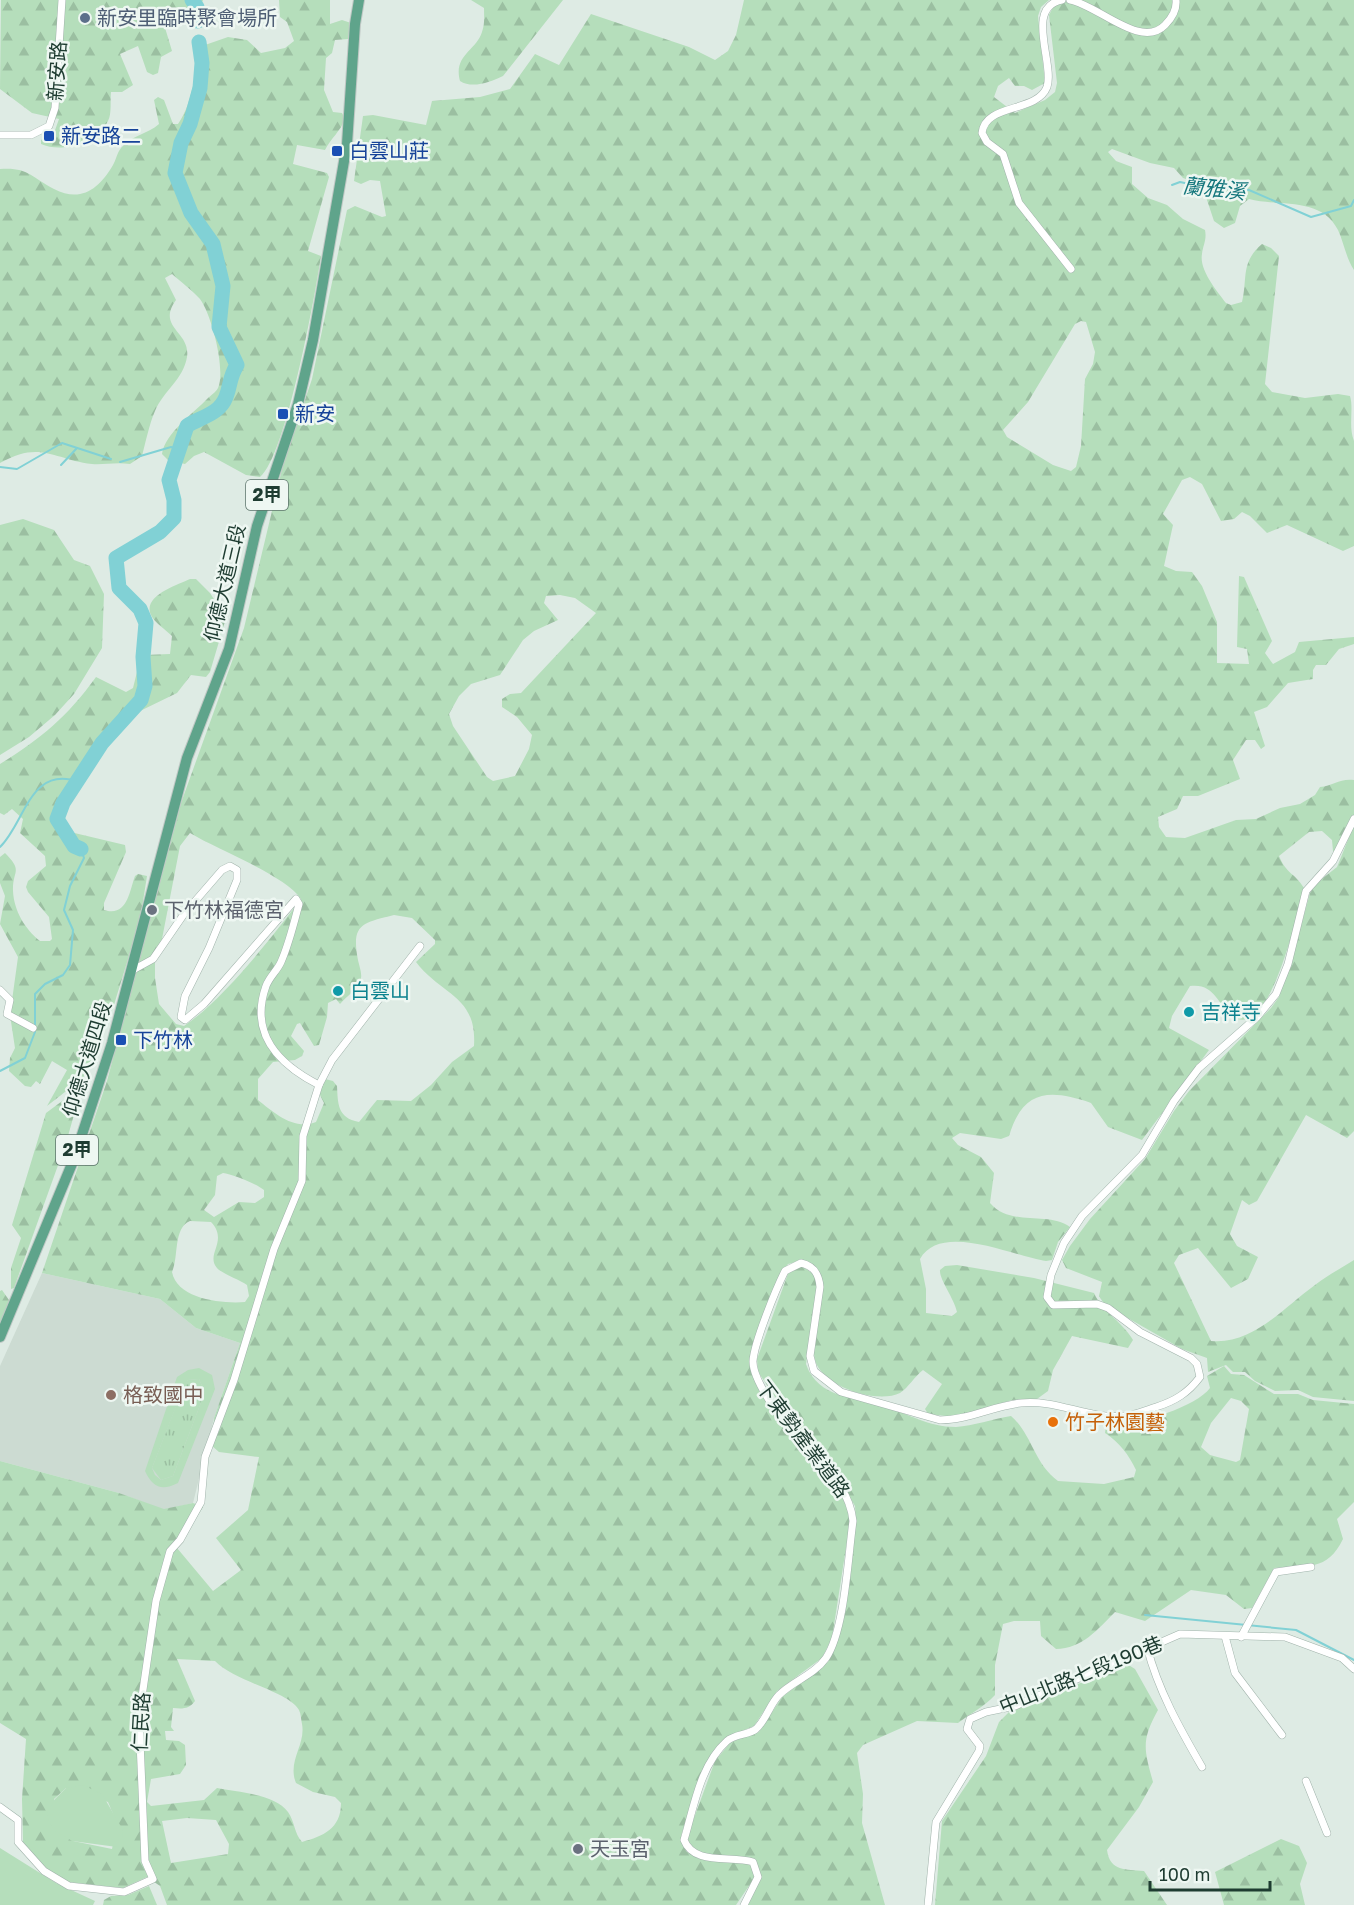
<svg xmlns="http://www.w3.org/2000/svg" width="1354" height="1905" font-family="'Golos Text','Noto Sans TC',sans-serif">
<defs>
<pattern id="grass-tufts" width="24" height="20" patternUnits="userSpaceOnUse" patternTransform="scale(1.5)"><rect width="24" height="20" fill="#b5debb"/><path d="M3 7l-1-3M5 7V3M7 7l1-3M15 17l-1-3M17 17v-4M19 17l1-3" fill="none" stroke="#9bbfa1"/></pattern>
<pattern id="forest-firs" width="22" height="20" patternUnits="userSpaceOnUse" patternTransform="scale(1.5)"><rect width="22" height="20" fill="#b5debb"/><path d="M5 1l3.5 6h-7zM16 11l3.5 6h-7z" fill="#9bbfa1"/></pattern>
</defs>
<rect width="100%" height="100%" fill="#deebe4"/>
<path fill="#ccdbd2" d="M42 1273 160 1299 196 1328 240 1343 214 1418 193 1503 164 1510 119 1493 0 1461V1366Z"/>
<path fill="url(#grass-tufts)" d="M199 1379 205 1392 173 1476 161 1480 152 1468 184 1385 188 1380Z"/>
<g fill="url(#forest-firs)" fill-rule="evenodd">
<path d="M1 0H203L197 13 187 16 179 12 163 21 172 51 161 57 158 73 153 75 147 72 138 46 120 54 133 85 122 92H111C110 100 112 114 108 121 97 142 63 154 41 144V140L54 133 59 119 32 113 0 89Z"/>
<path d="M279 0H330V24L342 20 351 23 348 39 335 40 332 53 326 58 324 90 333 112 342 113 345 119C340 132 331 138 325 150L297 145 293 164 327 173 329 177 308 251 321 256C315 296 286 456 260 477L246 475 204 452 194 456 185 464 168 460 162 454C165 433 193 414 208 398 210 396 216 392 218 388 226 371 212 315 200 299 192 290 181 282 172 274L165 278 176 300C156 328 191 331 187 357 183 380 164 390 155 411 149 425 146 441 142 456L130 464C116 462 103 465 92 464 53 459 40 440 0 463V169C28 167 31 177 54 189 81 203 99 189 113 165 116 160 117 153 121 148 130 136 148 134 159 124L154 100 158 97 164 100 173 124H178C194 102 193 70 205 45L228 37 247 40 261 53 285 48 294 41 287 22 280 17Z"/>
<path d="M471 0H563L503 76C491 82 472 89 460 81 453 55 476 51 482 32 485 24 484 16 484 8Z"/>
<path d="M744 0H1049L1041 7 1038 16 1045 83 1032 90 1024 86H1015L1009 78 998 86 994 97 1015 113 1045 100 1055 92 1057 83 1049 15 1057 0H1354V270C1346 258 1344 243 1338 230 1321 196 1278 207 1249 199L1240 206 1235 223 1224 228 1214 221 1204 191 1197 183 1183 178 1174 168 1150 163 1112 149 1108 152 1116 161 1132 167V184L1148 198 1167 205 1183 219 1205 230C1207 240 1203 245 1202 254 1199 270 1217 291 1226 303L1231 305 1242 302C1248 278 1240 263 1262 244L1271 248 1279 256 1265 384 1272 392 1305 398 1338 394 1350 396C1354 409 1348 426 1354 441V546L1343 551 1287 525 1267 533 1250 516 1242 512 1234 519 1221 521 1202 484 1190 477 1182 480 1163 514 1173 525 1164 566 1176 571 1192 572 1202 586 1217 622V663L1249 664 1247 649 1237 647 1239 576 1244 577 1272 641 1265 653 1273 664 1295 652 1299 642 1354 637V644L1339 649 1326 665H1316L1313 670V679L1288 683 1267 707 1254 712 1265 746 1261 749 1255 740H1246L1233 760 1240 779 1198 796H1183L1177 809 1158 817 1159 827 1166 837 1185 838 1236 820 1256 819 1280 808 1300 804 1315 795 1320 787C1333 786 1340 778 1354 780V815L1337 852 1333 851 1332 840 1322 831 1309 832 1279 856C1287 875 1294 872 1304 888 1298 909 1270 1044 1232 1016 1217 1004 1215 983 1190 986L1172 1016 1169 1028 1209 1050 1142 1140 1108 1127 1091 1103C1050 1089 1023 1089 1009 1136L1001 1139 960 1133 952 1138 958 1145 981 1157 994 1173 990 1203C1010 1227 1047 1211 1070 1227L1058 1242 1052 1260 1046 1261C1015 1257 941 1221 920 1259L926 1289V1313L952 1316 957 1312C954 1298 939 1279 940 1270L945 1266 957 1265 1034 1278 1094 1293C1103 1313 1123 1322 1133 1340L1128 1348 1072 1336 1053 1370 1048 1391 1037 1399 1012 1400 955 1417 928 1414 925 1409 942 1384 923 1370C915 1376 908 1388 900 1393 876 1405 815 1385 814 1354 813 1328 825 1303 821 1276L800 1261 788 1264 783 1271 767 1320 749 1359 752 1375 759 1388C787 1422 845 1479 850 1522L832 1638 822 1658 777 1691 754 1726 728 1737 699 1779 681 1836 686 1851 699 1859 738 1860 751 1864 755 1877 736 1905H167L160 1886 147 1877 123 1888 68 1882 45 1868 23 1842 22 1799 26 1739 0 1723V1461L119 1493 164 1509 193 1503 203 1507 177 1548 213 1591 241 1570 216 1538 248 1510 259 1457 219 1452 212 1446 214 1418 240 1343 196 1328 160 1299 42 1273 107 1081 181 803 244 628 283 465 312 379 347 210 355 206 382 217 386 216 380 181 370 180 361 184 354 181 363 116 373 115 426 125 432 101 480 97 510 89 535 54 559 65 591 14 689 47 715 60 728 51 736 35ZM1081 321 1086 322 1095 352 1093 364 1085 379 1081 446 1076 467 1071 471 1053 465 1007 437 1003 430 1028 402 1075 324ZM560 595 575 598 596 613 521 693 510 694 502 699V707L517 717 532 735 529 749 515 776 493 781 487 777 453 726 449 714 459 696 471 684 500 675 523 640 534 631 558 620 544 603 546 596ZM190 833C218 850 285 875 301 899 272 937 223 1000 184 1026L176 1024 159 1004 155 978V958L162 939 180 846ZM394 915 412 918 435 940V944L416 962C442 996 477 995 474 1046L452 1062 431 1085 411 1101 377 1100 359 1122C337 1118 338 1103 337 1086L333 1081 325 1079 319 1093 324 1103 316 1122C295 1131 274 1113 258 1100V1079L273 1062 295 1060 302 1056 304 1051 291 1036 297 1024 300 1023 314 1046 319 1045 327 1017 328 1003 336 999 340 1004C347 996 358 989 361 978 362 973 359 965 358 960 351 924 362 923 394 915ZM223 1173C232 1174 257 1184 264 1190V1197L255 1203 239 1202 214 1217 204 1210 215 1195 217 1176ZM190 1221 211 1222C229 1241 205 1254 217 1268 221 1273 240 1280 247 1285L249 1296 245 1302C222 1304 177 1299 172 1272 179 1257 173 1228 190 1221ZM177 1659 215 1661C235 1682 288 1691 299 1710 301 1714 301 1720 302 1724 306 1745 287 1761 296 1783L313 1792 335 1797 341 1803C341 1829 323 1836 302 1842 294 1833 295 1822 288 1812 275 1794 237 1792 217 1788L204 1800 151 1806 147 1802 151 1779 180 1774 186 1765 185 1745 179 1741 166 1740 165 1731H174L171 1727 173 1708C183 1709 189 1709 195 1701ZM66 1788 108 1802 117 1823 112 1849 73 1841 54 1799ZM187 1818 216 1820 229 1844 228 1854 171 1863 162 1821Z"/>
<path d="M23 519 54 530 74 560 90 566 104 594 102 648 74 694 55 715 29 737 0 755V525Z"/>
<path d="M190 579H196L210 593 226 618 210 672 206 677 191 675 177 693 138 712 94 747 55 803 54 824 66 831 125 845 126 852 104 903V910C127 917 129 893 135 876L138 874 147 876 140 920 113 1008 83 1078 47 1106 67 1070 52 1061 40 1084 36 1081 31 1087 25 1086 9 1071 10 1058 15 1048 10 1015 18 957 0 924 5 896 0 883V857L5 853C24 872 12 870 13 891 14 911 25 929 40 941H50L52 939 49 917 28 892 26 887 28 881 46 866 45 856 20 833 23 819 12 809 4 815 0 813V764C42 738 67 717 96 677L126 692 133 688 140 660 144 655 170 654 172 636C166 630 154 622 151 615 142 596 177 585 190 579Z"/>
<path d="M1354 825V1131L1347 1138 1306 1115 1257 1201 1249 1205 1242 1200 1230 1234 1237 1246 1258 1257 1248 1279 1231 1288 1198 1248 1179 1255 1174 1263 1211 1341C1253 1345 1283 1308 1315 1285 1327 1276 1341 1268 1354 1260V1401L1313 1397 1298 1390 1275 1391 1255 1381 1245 1372H1233L1226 1365 1208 1372 1207 1358 1182 1349 1105 1305 1099 1296 1102 1282 1066 1268 1062 1260 1070 1246 1090 1219 1145 1159 1174 1111 1189 1091 1271 1008 1279 997 1294 952 1310 893 1318 882 1337 867Z"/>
<path d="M77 1090H81L66 1143 14 1288 11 1289V1268L21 1238 12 1225 46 1113Z"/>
<path d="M800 1265 815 1275 817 1287 806 1364C818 1399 856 1397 884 1406 909 1414 928 1427 956 1427 973 1426 993 1419 1011 1416 1032 1434 1034 1464 1058 1481L1104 1484 1134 1477 1136 1470C1129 1455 1119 1442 1105 1433L1106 1424C1130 1428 1195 1408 1210 1388L1207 1376 1224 1366 1231 1374 1244 1375 1274 1394H1298L1313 1400 1354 1404V1502L1337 1519 1343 1539C1327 1572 1307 1565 1274 1568L1252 1608 1244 1609 1226 1595 1191 1590 1145 1621 1115 1612C1098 1629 1082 1649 1056 1649L1041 1636 1040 1621H1014L1003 1624 995 1665V1695C984 1707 971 1713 958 1723L917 1721 863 1745 857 1753 863 1794 862 1823 885 1905H747L761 1876 756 1861C733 1853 708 1860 689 1847L687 1837 715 1761 731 1742 759 1732 782 1697 828 1662 838 1640 856 1522 855 1506 834 1471 816 1457 758 1372 757 1359 789 1271ZM1231 1398 1241 1401 1249 1409 1240 1460 1236 1462 1210 1455 1201 1447 1211 1423Z"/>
<path d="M2 1290 11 1303 0 1327V1291Z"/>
<path d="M1127 1664 1135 1669 1158 1710C1141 1741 1144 1749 1153 1782L1139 1807 1107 1850C1110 1872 1126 1869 1144 1871L1167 1905H935L942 1821 986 1756 999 1722 1009 1712Z"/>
<path d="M1281 1839 1299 1846 1307 1863 1300 1884 1305 1905H1224L1215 1872Z"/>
<path d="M149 1886 157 1905H103L104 1900 111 1896 128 1895Z"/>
</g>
<g fill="#b5debb" fill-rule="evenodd">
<path d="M199 1368 212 1375 215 1389 178 1483C162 1491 153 1488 145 1471L177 1377 188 1370ZM199 1379 205 1392 173 1476 161 1480 155 1475 152 1468 184 1386 188 1380Z"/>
<path d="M83 1785 102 1794 123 1830 122 1842 117 1847 72 1841 54 1830 49 1822 47 1813 55 1799 66 1788Z"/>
<path d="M0 1848 56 1883 95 1901 93 1905H0Z"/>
</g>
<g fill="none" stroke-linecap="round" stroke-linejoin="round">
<g stroke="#81d1d5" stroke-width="2">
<path d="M1172 185 1180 182 1208 188 1249 190 1311 217 1351 206 1354 200"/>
<path d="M120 462 171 447 180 450"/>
<path d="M61 465 77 448"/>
<path d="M0 467 17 469 62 443 111 459"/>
<path d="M0 847C25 823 30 764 79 782"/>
<path d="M0 1071 25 1058 35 1032V994L45 984 63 975 70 965 73 930 64 910 70 886 84 858 81 849"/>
<path d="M1145 1615 1296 1630 1354 1660"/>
</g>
<g stroke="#81d1d5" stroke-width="15">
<path d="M192 0 197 7 198 21"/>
<path d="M81 849 74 846 57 819 63 803 102 743 141 700 145 686 143 657 146 623 140 609 119 588 116 558 160 532 174 518V500L169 480 187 426C200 417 219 415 226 397 231 384 229 378 237 365L219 327 223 286 213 244 191 213 175 173 181 143 190 124 200 88 202 63 199 42"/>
</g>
<defs>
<g id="street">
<path d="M1062 0C1024 7 1055 64 1047 87 1037 113 985 103 982 133L987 142 1003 154 1019 203 1071 269"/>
<path d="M1070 0C1098 5 1141 50 1165 25 1172 18 1177 10 1176 0"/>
<path d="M0 135H31L49 126 55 108 62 0"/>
<path d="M133 970 153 959 184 914 222 870 230 866 237 870V880L209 948 185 996 181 1017 185 1020 204 1004 296 899 299 904C294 923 289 944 281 962 277 971 270 976 266 986 249 1034 278 1064 319 1085"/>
<path d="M0 990 10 1000 7 1014 33 1028"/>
<path d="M1225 1636 1235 1673 1282 1735"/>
<path d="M1241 1637 1276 1572 1311 1567"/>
<path d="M1147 1647C1158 1690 1180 1729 1202 1767"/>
<path d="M1306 1781 1327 1833"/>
<path d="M0 1807 18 1820V1842L44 1871 69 1886 124 1892 153 1879 145 1861 139 1717 156 1601 170 1551 180 1540 201 1502 205 1457 234 1380 274 1249 302 1181 303 1136 319 1085 332 1060 420 946"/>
<path d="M744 1905 758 1877 753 1862C731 1855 694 1866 684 1840 694 1807 700 1765 727 1741 735 1734 749 1735 756 1729 766 1720 770 1704 779 1695 793 1681 814 1675 826 1658 845 1630 848 1556 853 1521 850 1494 835 1478 816 1460 799 1445 752 1384 753 1361 754 1343 776 1289 785 1271L801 1263C814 1266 819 1274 820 1287L810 1356 814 1371 841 1392 940 1420C968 1420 993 1406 1021 1403 1056 1399 1090 1420 1125 1416 1135 1415 1146 1410 1156 1407 1175 1401 1188 1393 1200 1377L1197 1364 1191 1358 1140 1332 1108 1308 1097 1304 1053 1305 1047 1297 1051 1275 1064 1243 1082 1216 1142 1155 1174 1101 1199 1068 1257 1017 1276 994 1288 964 1306 891 1333 861 1354 819"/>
<path d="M928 1905 936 1822 979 1751 980 1746 967 1729 970 1719 986 1712 1015 1706 1180 1634 1285 1637 1342 1658 1354 1669"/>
</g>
<path id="primary" d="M0 1337 74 1159 112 1043 187 758 229 649 257 526 298 404 313 340 347 144 355 24 359 0"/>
</defs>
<use href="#street" stroke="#a1b3ab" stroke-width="8"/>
<use href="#primary" stroke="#c0c8c5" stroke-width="12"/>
<use href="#street" stroke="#fff" stroke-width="7"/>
<use href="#primary" stroke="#5fa48b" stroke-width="10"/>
</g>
<circle fill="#5c6f8a" stroke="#eef7f2" stroke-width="2" cx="85" cy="18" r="6"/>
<g fill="#1a4fb4" stroke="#eef7f2" stroke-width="2">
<rect x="43" y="130" width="12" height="12" rx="3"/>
<rect x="331" y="145" width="12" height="12" rx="3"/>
<rect x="277" y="408" width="12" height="12" rx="3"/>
<rect x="115" y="1034" width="12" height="12" rx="3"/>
</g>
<g fill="#6b7280" stroke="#eef7f2" stroke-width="2">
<circle cx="152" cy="910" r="6"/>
<circle cx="578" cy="1849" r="6"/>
</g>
<g fill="#0f9aa8" stroke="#eef7f2" stroke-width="2">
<circle cx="338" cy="991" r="6"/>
<circle cx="1189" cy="1012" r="6"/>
</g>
<circle fill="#8d6e63" stroke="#eef7f2" stroke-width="2" cx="111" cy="1395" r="6"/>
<circle fill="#e8710a" stroke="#eef7f2" stroke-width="2" cx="1053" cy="1422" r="6"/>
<g text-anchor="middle" stroke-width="5" stroke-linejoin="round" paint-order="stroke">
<g fill="#eef7f2" stroke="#5c746b" stroke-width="1.5">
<rect x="246" y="480" width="42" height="30" rx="4.5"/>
<rect x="56" y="1135" width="42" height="30" rx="4.5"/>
</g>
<g font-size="18" font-weight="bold" fill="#1e3c31">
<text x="267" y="501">2甲</text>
<text x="77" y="1156">2甲</text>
</g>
<g font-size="20" fill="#4e5e75" stroke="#eef7f2" text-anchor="start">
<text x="97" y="25">新安里臨時聚會場所</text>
</g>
<g font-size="20" fill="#1e3c31" stroke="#eef7f2">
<text transform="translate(57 71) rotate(-86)" y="7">新安路</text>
<text transform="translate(225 583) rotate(-77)" y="7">仰德大道三段</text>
<text transform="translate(87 1059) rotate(-73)" y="7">仰德大道四段</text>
<text transform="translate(803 1439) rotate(53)" y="7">下東勢產業道路</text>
<text transform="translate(1081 1675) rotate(-22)" y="7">中山北路七段190巷</text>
<text transform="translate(141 1722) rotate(-87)" y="7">仁民路</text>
</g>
<g font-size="20" fill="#164399" stroke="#eef7f2" text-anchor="start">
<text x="61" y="143">新安路二</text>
<text x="349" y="158">白雲山莊</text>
<text x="295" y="421">新安</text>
<text x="133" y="1047">下竹林</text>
</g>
<g font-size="20" fill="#5b616d" stroke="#eef7f2" text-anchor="start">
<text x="164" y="917">下竹林福德宮</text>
<text x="590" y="1856">天玉宮</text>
</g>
<g font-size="20" fill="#0d838f" stroke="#eef7f2" text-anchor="start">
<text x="350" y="998">白雲山</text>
<text x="1201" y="1019">吉祥寺</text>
</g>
<g font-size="20" fill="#785e54" stroke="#eef7f2" text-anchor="start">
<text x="123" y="1402">格致國中</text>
</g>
<g font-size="20" fill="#c56008" stroke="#eef7f2" text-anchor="start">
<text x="1065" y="1429">竹子林園藝</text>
</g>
<g font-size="21" font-style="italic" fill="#14767c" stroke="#eef7f2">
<text transform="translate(1214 189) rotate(6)" y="7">蘭雅溪</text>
</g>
</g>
<path d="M1150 1881v9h120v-9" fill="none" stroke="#1e3c31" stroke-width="3"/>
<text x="1159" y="1881" font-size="18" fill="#1e3c31" stroke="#eef7f2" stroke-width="4.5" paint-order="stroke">100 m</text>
</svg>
